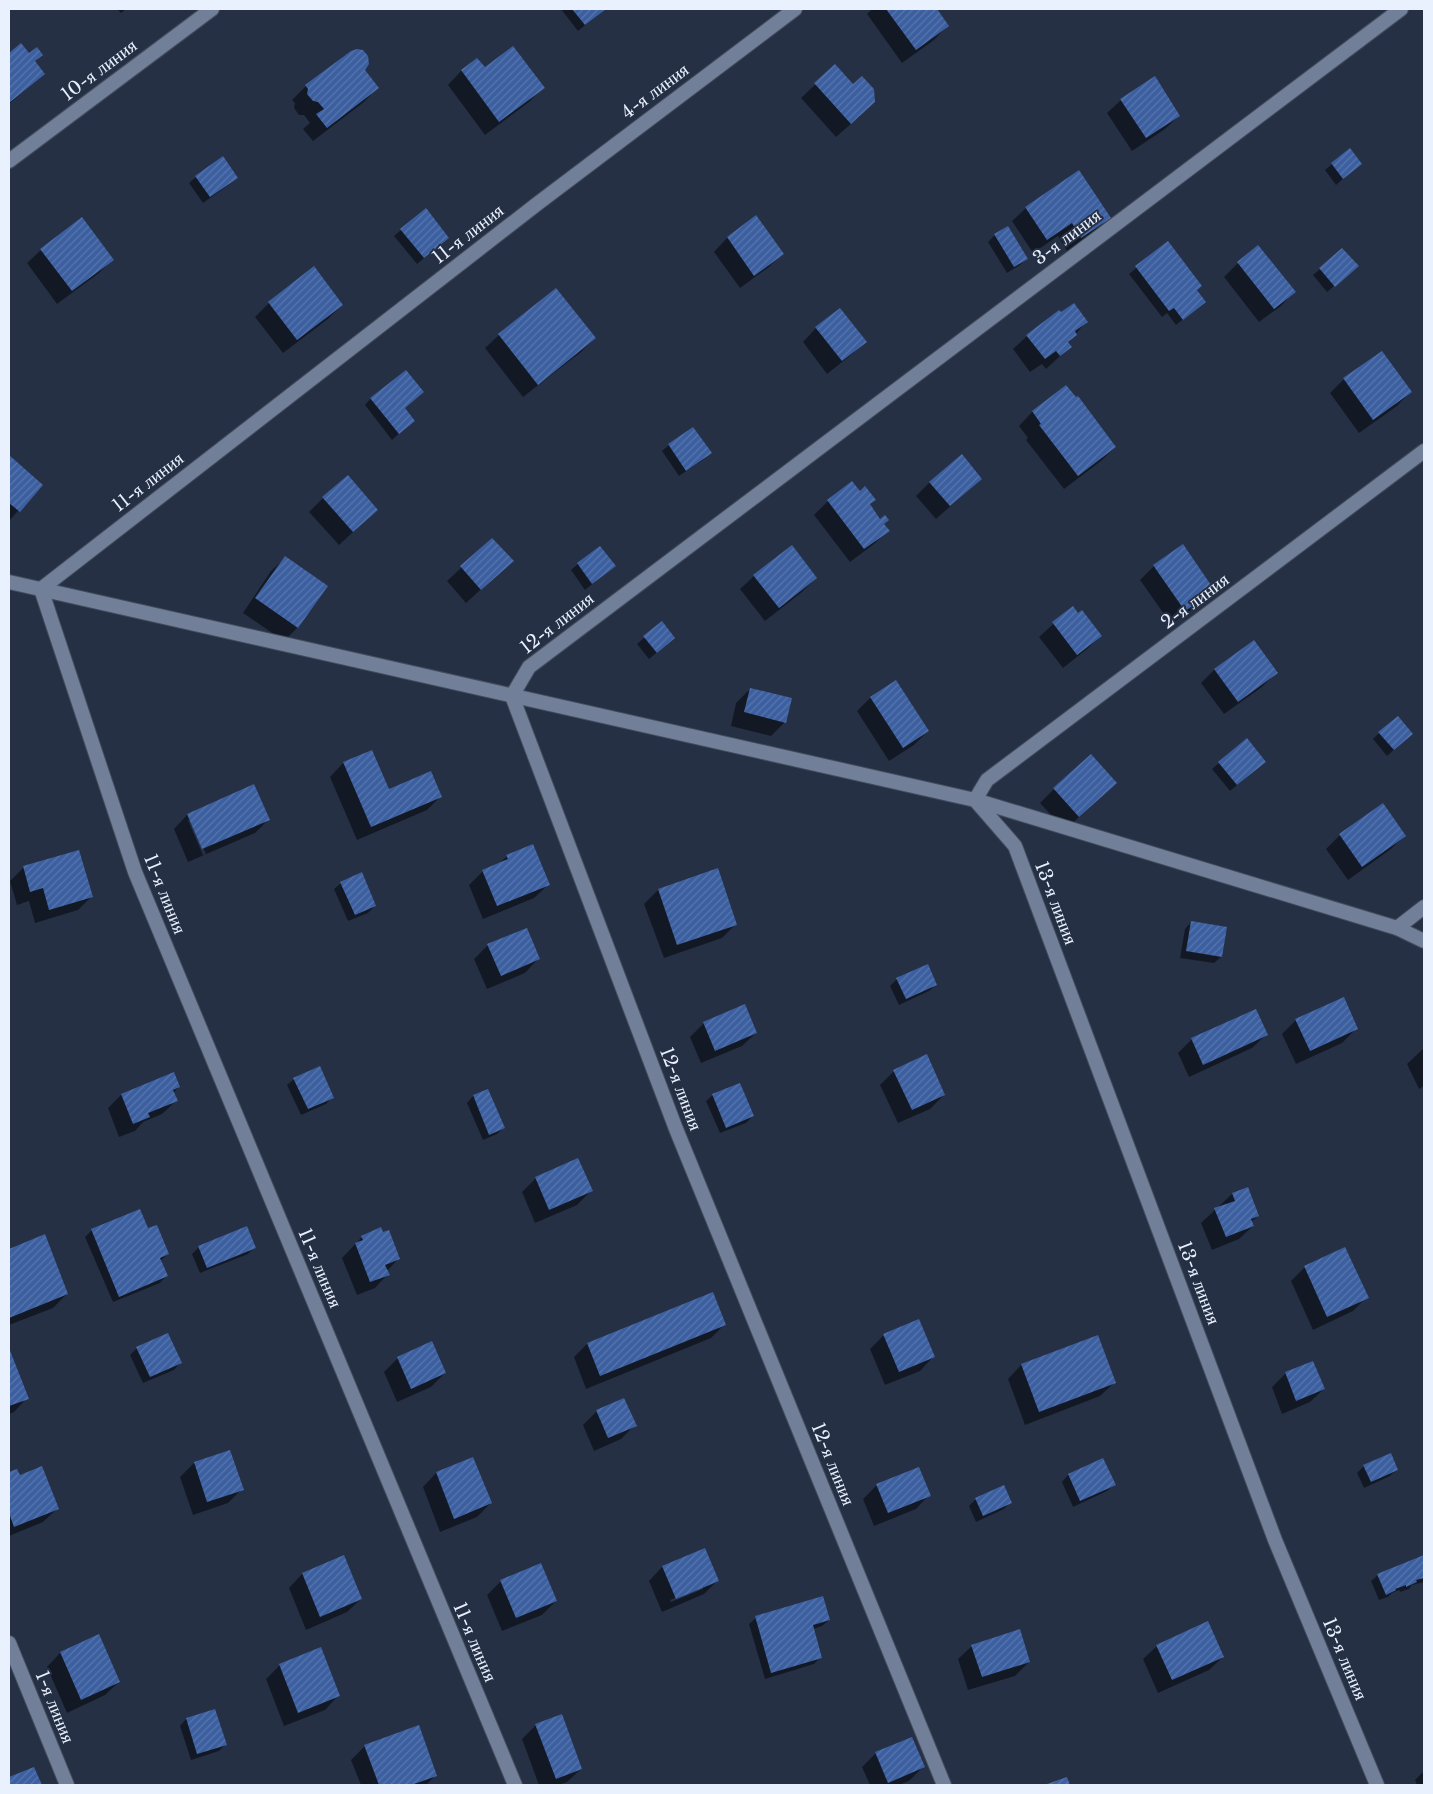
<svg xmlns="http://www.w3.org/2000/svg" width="1433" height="1794" font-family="'Libre Baskerville',serif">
<defs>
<pattern id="building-hatch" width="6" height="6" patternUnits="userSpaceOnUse" patternTransform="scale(1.25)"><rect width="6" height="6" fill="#3c5fa0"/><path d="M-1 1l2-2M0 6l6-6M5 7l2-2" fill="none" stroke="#5876ae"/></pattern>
</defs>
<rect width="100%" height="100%" fill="#253045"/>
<g fill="#0007" fill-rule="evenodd">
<path d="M117 9H126L121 13Z"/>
<path d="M561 9H605L578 31Z"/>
<path d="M872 9H935L947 26 934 40 902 63 867 14Z"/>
<path d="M21 45 29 55H41L34 62 44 74 9 104V55Z"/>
<path d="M477 59 485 69 543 88 529 102 485 135 448 85 461 71Z"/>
<path d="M835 66 853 86 860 116 836 137 801 98Z"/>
<path d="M364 70 377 88 364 102 313 141 303 129 310 123 304 115H299L294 108 295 103 292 100 306 86Z"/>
<path d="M1121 100 1179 116 1165 129 1132 151 1107 113Z"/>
<path d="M1349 150 1360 164 1336 185 1325 170Z"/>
<path d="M196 177 236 178 230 184 203 203 189 183Z"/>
<path d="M1026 208 1109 218 1095 231 1067 251 1058 236 1033 253 1012 221Z"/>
<path d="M756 217 782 254 769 267 740 288 714 252 727 238Z"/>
<path d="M401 230 441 244 417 264 394 236Z"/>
<path d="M995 235 1026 259 1020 265 1007 273 988 242Z"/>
<path d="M1168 243 1205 302 1176 325 1167 313 1162 317 1129 274Z"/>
<path d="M1258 247 1294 292 1281 306 1259 322 1224 277 1238 263Z"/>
<path d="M41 250 112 260 99 273 57 304 27 263Z"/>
<path d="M314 268 342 305 328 319 283 353 255 317 269 303Z"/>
<path d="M1320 269 1350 273 1327 292 1313 275Z"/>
<path d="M1086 322 1068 343 1070 347 1046 369 1042 364 1030 372 1013 349 1027 336Z"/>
<path d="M816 328 865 342 851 355 827 374 803 342Z"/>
<path d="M499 335 595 338 581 352 523 397 485 348Z"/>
<path d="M1382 352 1410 392 1397 406 1359 433 1330 393 1344 379Z"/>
<path d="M1066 387 1115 447 1101 461 1064 489 1026 440 1028 438 1019 426 1032 412Z"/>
<path d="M371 398 404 409 406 427 392 440 365 405Z"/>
<path d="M669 445 710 453 703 460 679 476 662 451Z"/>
<path d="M9 457 41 485 9 521Z"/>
<path d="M981 479 936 519 916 496 930 482Z"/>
<path d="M323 498 377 510 339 545 309 512Z"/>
<path d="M828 501 869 505 888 531 874 544 850 562 814 515Z"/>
<path d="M492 539 512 561 466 603 447 581Z"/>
<path d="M285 558 298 627 284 641 243 613 271 571Z"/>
<path d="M578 564 614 566 585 590 571 570Z"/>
<path d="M1154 566 1213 590 1200 604 1171 624 1140 580Z"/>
<path d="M754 576 816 578 802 592 765 621 740 589Z"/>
<path d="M1072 607 1078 615 1101 636 1087 649 1063 668 1039 637Z"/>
<path d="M661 623 667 644 649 659 637 644Z"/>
<path d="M1215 669 1276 673 1262 687 1224 714 1201 683Z"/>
<path d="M895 681 928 731 914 745 889 761 857 711 870 698Z"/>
<path d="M750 689 785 722 771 736 731 726 736 703Z"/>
<path d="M1379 733 1405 740 1387 756 1373 739Z"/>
<path d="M343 763 388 791 440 797 427 810 357 840 330 777Z"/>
<path d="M1219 763 1258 768 1230 791 1212 769Z"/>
<path d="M254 786 269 819 255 833 188 862 174 829 187 815ZM188 820H190L206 854 203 855Z"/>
<path d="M1054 789 1101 797 1065 830 1040 803Z"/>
<path d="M1340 835H1405L1391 849 1348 880 1326 849Z"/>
<path d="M507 856 548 885 534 898 483 919 469 885 483 871 498 865Z"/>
<path d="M24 867 92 896 78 910 35 923 29 901 17 905 10 881Z"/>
<path d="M717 870 736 924 722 938 664 958 644 904 658 890Z"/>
<path d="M341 883 375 906 368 913 348 921 334 889Z"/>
<path d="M1191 922 1221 957 1214 963 1180 958 1185 929Z"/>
<path d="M488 945 538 959 525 973 487 989 474 959Z"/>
<path d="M897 979 936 985 929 991 899 1005 890 986Z"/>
<path d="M1255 1010 1266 1035 1252 1048 1189 1077 1178 1053 1192 1039Z"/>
<path d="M1296 1020 1356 1029 1342 1043 1296 1064 1282 1034Z"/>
<path d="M704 1023 756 1033 742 1046 701 1063 690 1037Z"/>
<path d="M1424 1048V1086L1419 1089 1407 1064Z"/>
<path d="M894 1071 944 1095 930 1109 898 1123 880 1085Z"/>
<path d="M294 1079 332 1097 326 1104 301 1115 287 1085Z"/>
<path d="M179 1087 173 1093 176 1101 162 1114 143 1122 135 1131 119 1137 108 1108 121 1095Z"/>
<path d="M487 1090 503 1128 497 1134 483 1140 467 1103 473 1096Z"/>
<path d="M713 1095 753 1116 746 1123 720 1133 706 1101Z"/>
<path d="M536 1178 591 1191 577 1205 535 1223 522 1192Z"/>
<path d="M1232 1194 1258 1216 1251 1222 1253 1226 1239 1239 1212 1250 1201 1223Z"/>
<path d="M92 1230 168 1254 160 1261 166 1276 160 1283 113 1302 85 1237Z"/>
<path d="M44 1236 67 1294 53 1308 9 1325V1250Z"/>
<path d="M362 1237 399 1258 387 1271 388 1274 375 1288 357 1295 342 1258Z"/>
<path d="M199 1247H255L248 1254 200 1273 192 1254Z"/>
<path d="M1305 1267 1367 1297 1353 1311 1313 1330 1291 1281Z"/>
<path d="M725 1324 711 1338 586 1389 574 1357 587 1344Z"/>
<path d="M884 1335 933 1357 920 1371 885 1385 870 1349Z"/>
<path d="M1097 1337 1114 1383 1100 1396 1025 1425 1008 1379 1021 1365Z"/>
<path d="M137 1348 180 1363 174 1370 143 1383 130 1355Z"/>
<path d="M9 1352 27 1398 14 1412 9 1414Z"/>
<path d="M398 1358 445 1373 431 1387 397 1402 384 1372Z"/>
<path d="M1313 1362 1324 1389 1310 1402 1282 1414 1272 1387 1285 1374Z"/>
<path d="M597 1411 635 1425 621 1439 594 1451 583 1425Z"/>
<path d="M230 1451 242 1489 228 1503 193 1515 180 1477 194 1463Z"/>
<path d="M472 1458 491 1503 477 1517 440 1532 423 1487 436 1473Z"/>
<path d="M1103 1459 1114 1484 1107 1491 1073 1507 1062 1482 1068 1475Z"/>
<path d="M1364 1466 1397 1470 1390 1476 1364 1488 1357 1473Z"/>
<path d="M16 1471 19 1477 57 1509 43 1522 9 1536V1474Z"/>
<path d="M877 1485 929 1495 916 1509 874 1526 863 1499Z"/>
<path d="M976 1499 1011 1502 1004 1509 976 1522 969 1506Z"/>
<path d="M705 1550 718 1580 704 1594 662 1612 649 1581 662 1567ZM703 1586V1589L671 1602 670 1600Z"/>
<path d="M1424 1556V1582L1412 1585 1409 1589 1400 1592 1399 1590 1392 1593 1388 1597 1379 1600 1371 1581 1378 1575Z"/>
<path d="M343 1557 361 1599 347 1612 306 1630 289 1588 302 1574Z"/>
<path d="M501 1581 556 1601 542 1615 502 1631 487 1595Z"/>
<path d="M756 1618 829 1620 822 1626 813 1629 821 1657 814 1664 765 1679 749 1624Z"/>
<path d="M98 1636 119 1682 105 1695 67 1713 47 1667 60 1653Z"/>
<path d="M972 1646 1029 1662 1015 1676 968 1690 958 1659Z"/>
<path d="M1157 1646 1223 1657 1209 1670 1158 1693 1143 1659Z"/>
<path d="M280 1665 338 1696 325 1710 284 1726 266 1679Z"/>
<path d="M215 1710 225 1745 219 1751 191 1760 180 1726 186 1719Z"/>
<path d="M536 1725 581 1769 567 1782 559 1785H539L522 1739Z"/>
<path d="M365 1746 435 1776 426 1785H361L351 1760Z"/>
<path d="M876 1753 923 1767 909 1781 899 1785H870L862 1767Z"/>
<path d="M1424 1771V1785H1417L1415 1780Z"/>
</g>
<g fill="url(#building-hatch)">
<path d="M572 9H606L585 25Z"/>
<path d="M886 9H937L949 26 916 50Z"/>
<path d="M21 43 29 53 37 47 43 55 35 61 45 74 9 103V53Z"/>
<path d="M513 46 545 88 499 122 461 70 477 58 485 67Z"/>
<path d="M357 49 363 50 368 56 369 64 365 70 379 88 327 128 316 114 324 109 318 102 313 101 307 94 308 89 305 85 351 51Z"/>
<path d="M835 64 853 84 862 76 874 89 875 102 851 124 814 83Z"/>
<path d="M1155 76 1180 116 1146 138 1120 99Z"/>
<path d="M1350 148 1362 164 1343 179 1331 163Z"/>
<path d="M223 156 238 178 210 197 195 176Z"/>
<path d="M1079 170 1111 218 1081 238 1072 223 1047 240 1025 207Z"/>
<path d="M426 208 449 238 424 258 400 229Z"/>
<path d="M756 215 784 254 754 276 727 237Z"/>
<path d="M82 217 114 260 72 291 40 249Z"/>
<path d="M1008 226 1028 259 1014 267 994 234Z"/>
<path d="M1168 241 1202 286 1197 290 1206 302 1183 320 1174 308 1169 311 1135 266Z"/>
<path d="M1258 245 1296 292 1274 309 1237 262Z"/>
<path d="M1342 248 1359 266 1335 287 1319 268Z"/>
<path d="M314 266 343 305 297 340 268 302Z"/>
<path d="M556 288 596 338 538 385 498 334Z"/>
<path d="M1074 303 1088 322 1075 331 1077 335 1068 342 1072 347 1060 356 1056 351 1045 359 1026 335 1059 310 1061 312Z"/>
<path d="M840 308 867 342 842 361 815 327Z"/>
<path d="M1382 351 1412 392 1373 420 1343 378Z"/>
<path d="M406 370 424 392 405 408 415 421 399 434 370 398Z"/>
<path d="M1066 385 1076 397 1078 396 1116 447 1078 476 1039 425 1041 424 1032 411Z"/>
<path d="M693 427 712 453 686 471 668 444Z"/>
<path d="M962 454 982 479 950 506 929 482Z"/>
<path d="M9 455 43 485 20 512 9 503Z"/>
<path d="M348 475 378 510 353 532 322 497Z"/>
<path d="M852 481 860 491 865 486 876 500 870 504 880 519 885 515 889 520 884 524 890 531 864 549 827 500Z"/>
<path d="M492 538 514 561 481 590 460 566Z"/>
<path d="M1183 544 1215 591 1185 611 1153 565Z"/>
<path d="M792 545 817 578 779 608 753 575Z"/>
<path d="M600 546 616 566 592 584 577 563Z"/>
<path d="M285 556 328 586 298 628 255 598Z"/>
<path d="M1073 606 1078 613 1082 610 1102 636 1077 655 1052 622Z"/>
<path d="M662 621 675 638 657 653 643 636Z"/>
<path d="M1254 640 1278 673 1238 702 1214 669Z"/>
<path d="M896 680 929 731 903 748 870 697Z"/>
<path d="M750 688 792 698 786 723 744 712Z"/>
<path d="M1398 716 1413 734 1394 750 1378 732Z"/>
<path d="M1247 738 1266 762 1237 785 1218 762Z"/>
<path d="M372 750 389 789 431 771 442 797 371 827 343 762Z"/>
<path d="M1091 754 1117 783 1079 817 1053 788Z"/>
<path d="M254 784 270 820 202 849 187 814Z"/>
<path d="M1383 803 1406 836 1362 867 1339 834Z"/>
<path d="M533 844 550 885 497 906 482 870 508 859 506 855Z"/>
<path d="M79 850 93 897 49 910 43 888 30 892 23 866Z"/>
<path d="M718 868 737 925 677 945 658 889Z"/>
<path d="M362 872 376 906 355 915 340 882Z"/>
<path d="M1191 921 1227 927 1222 957 1186 951Z"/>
<path d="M527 928 540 959 501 976 487 944Z"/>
<path d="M928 964 937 985 906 999 896 978Z"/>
<path d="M1344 997 1358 1029 1310 1051 1295 1019Z"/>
<path d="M745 1004 757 1033 715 1051 703 1022Z"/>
<path d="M1256 1009 1268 1035 1203 1065 1191 1038Z"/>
<path d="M927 1054 945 1095 912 1110 893 1070Z"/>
<path d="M320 1066 334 1098 308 1109 293 1078Z"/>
<path d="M174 1072 180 1087 173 1090 178 1101 148 1113 150 1117 133 1124 121 1094Z"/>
<path d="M740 1083 754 1116 726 1128 712 1094Z"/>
<path d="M488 1089 505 1128 489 1135 473 1095Z"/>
<path d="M578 1158 593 1191 549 1210 535 1177Z"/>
<path d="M1248 1187 1259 1216 1251 1219 1254 1226 1226 1237 1214 1208 1235 1201 1232 1193Z"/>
<path d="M140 1209 148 1228 157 1225 169 1254 160 1258 168 1276 119 1297 91 1229Z"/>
<path d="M247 1226 256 1248 207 1268 198 1246Z"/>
<path d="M381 1227 383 1232 389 1230 400 1259 385 1265 390 1275 370 1282 355 1243 363 1240 361 1236Z"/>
<path d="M45 1234 68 1294 9 1318V1249Z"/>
<path d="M1345 1247 1369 1298 1327 1317 1304 1266Z"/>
<path d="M713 1292 726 1325 600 1376 587 1343Z"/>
<path d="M919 1319 935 1357 899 1372 883 1334Z"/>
<path d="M168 1333 182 1363 150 1377 136 1347Z"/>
<path d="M1098 1335 1116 1383 1039 1412 1021 1364Z"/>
<path d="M432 1341 446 1373 411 1389 397 1357Z"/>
<path d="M9 1348 29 1399 9 1406Z"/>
<path d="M1313 1361 1325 1389 1296 1401 1285 1372Z"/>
<path d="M624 1398 637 1426 608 1438 596 1410Z"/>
<path d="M230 1450 244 1490 207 1502 194 1462Z"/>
<path d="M1391 1453 1398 1470 1371 1482 1363 1465Z"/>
<path d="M473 1457 492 1503 454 1519 436 1472Z"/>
<path d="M1103 1458 1116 1485 1080 1501 1068 1474Z"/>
<path d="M42 1466 59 1509 14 1527 9 1513V1472L17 1469 20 1475Z"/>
<path d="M919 1467 931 1496 888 1513 876 1484Z"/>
<path d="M1004 1485 1012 1503 983 1516 975 1498Z"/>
<path d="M705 1548 719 1581 676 1599 662 1566Z"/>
<path d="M344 1555 362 1599 320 1617 302 1573Z"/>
<path d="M1424 1555V1578L1416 1580 1417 1582 1406 1587V1585L1395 1589 1396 1590 1386 1595 1377 1574Z"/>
<path d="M541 1563 557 1601 516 1618 500 1580Z"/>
<path d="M823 1596 830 1620 813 1625 822 1658 771 1673 755 1616Z"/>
<path d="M1208 1621 1224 1657 1172 1680 1156 1645Z"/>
<path d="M1020 1629 1030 1662 982 1677 971 1645Z"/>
<path d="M99 1634 120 1682 81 1700 60 1652Z"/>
<path d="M321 1647 340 1696 298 1713 279 1664Z"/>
<path d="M215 1709 227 1745 197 1754 186 1718Z"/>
<path d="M562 1714 582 1769 556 1779 535 1724Z"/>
<path d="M419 1725 437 1776 411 1785H379L364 1745Z"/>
<path d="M912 1737 925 1767 888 1783 875 1752Z"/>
<path d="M34 1767 42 1785H9V1777Z"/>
<path d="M1067 1777 1070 1785H1044Z"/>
</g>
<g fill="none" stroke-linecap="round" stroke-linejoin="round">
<defs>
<g id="minor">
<path d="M9 161 212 9"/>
<path d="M9 582 975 800 1397 928 1424 941"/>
<path d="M1397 928 1424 907"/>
<path d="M9 1643 67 1785"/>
<path d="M515 1785 135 872 41 589 537 204 795 9"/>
<path d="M944 1785 676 1129 512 696 529 667 1401 9"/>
<path d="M1377 1785 1275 1540 1015 846 975 800 987 780 1424 451"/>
</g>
</defs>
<use href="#minor" stroke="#434c5e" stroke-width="16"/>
<use href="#minor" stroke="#717f98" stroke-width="14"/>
</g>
<g text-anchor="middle" stroke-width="4" stroke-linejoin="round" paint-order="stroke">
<g font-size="18" fill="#e9f1ff" stroke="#253045">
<text transform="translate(99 70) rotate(-37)" y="6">10-я линия</text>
<text transform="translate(655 91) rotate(-37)" y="6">4-я линия</text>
<text transform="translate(468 234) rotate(-38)" y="6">11-я линия</text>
<text transform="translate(1067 237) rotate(-37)" y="6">3-я линия</text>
<text transform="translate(148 482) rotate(-38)" y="6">11-я линия</text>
<text transform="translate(1195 601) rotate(-37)" y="6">2-я линия</text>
<text transform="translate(557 623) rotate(-38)" y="6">12-я линия</text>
<text transform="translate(165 894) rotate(68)" y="6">11-я линия</text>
<text transform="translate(1056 903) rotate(69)" y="6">13-я линия</text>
<text transform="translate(681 1089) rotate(69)" y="6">12-я линия</text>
<text transform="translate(320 1268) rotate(67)" y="6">11-я линия</text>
<text transform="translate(1199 1283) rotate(69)" y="6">13-я линия</text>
<text transform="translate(833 1464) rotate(68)" y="6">12-я линия</text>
<text transform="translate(475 1642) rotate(67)" y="6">11-я линия</text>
<text transform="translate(1345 1659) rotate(67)" y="6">13-я линия</text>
<text transform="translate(55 1707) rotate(68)" y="6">1-я линия</text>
</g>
</g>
<rect width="1433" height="1794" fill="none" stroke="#e9f1ff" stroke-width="20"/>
</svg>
